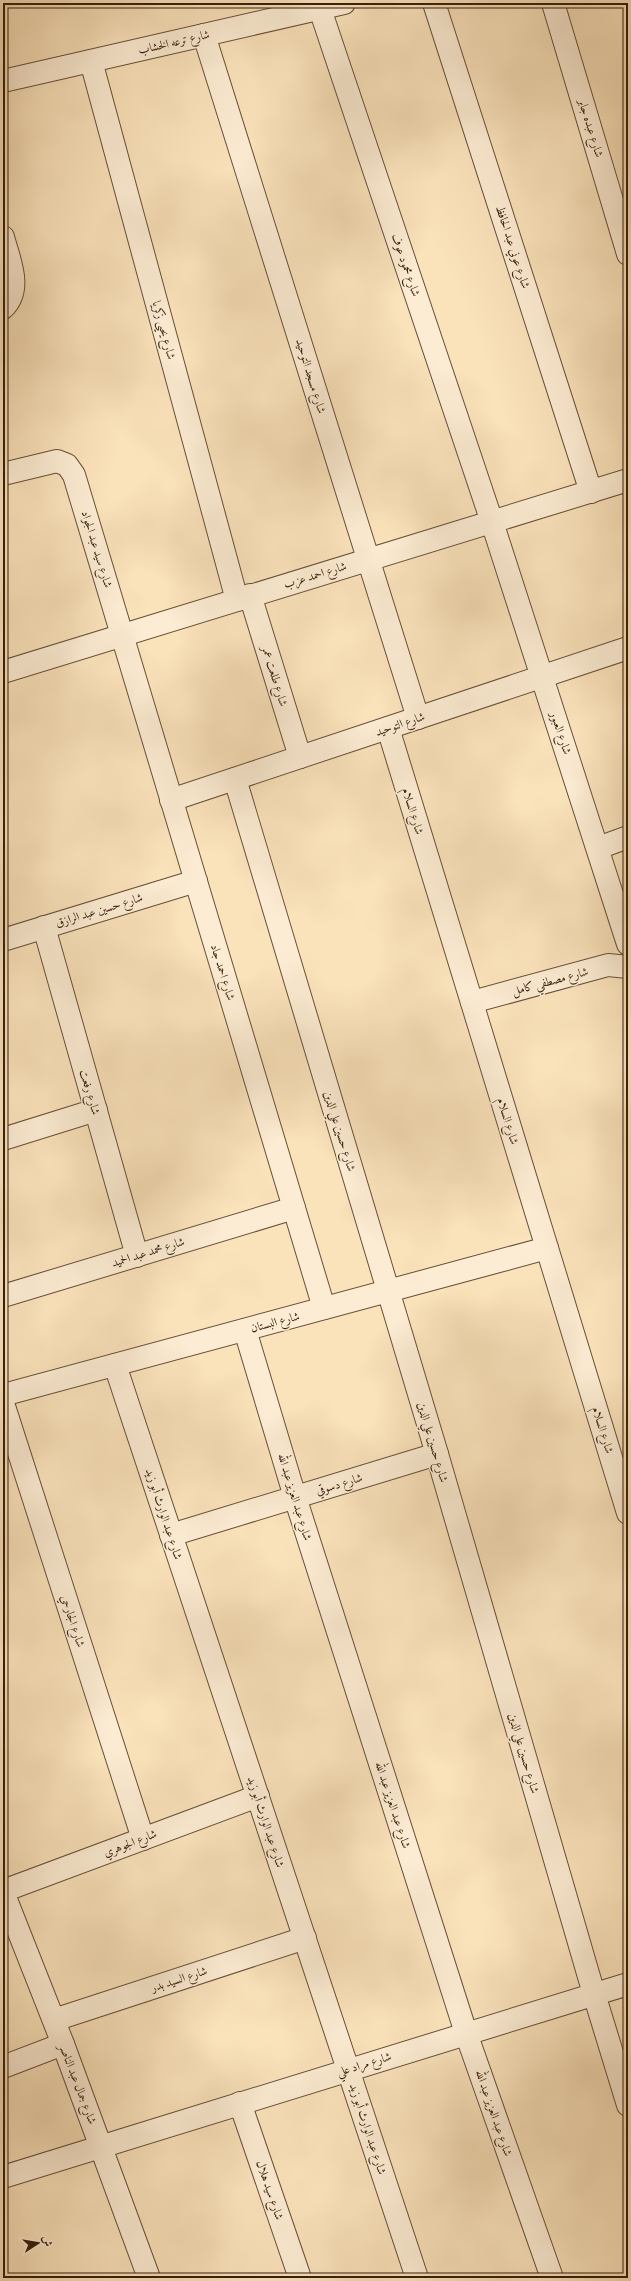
<svg xmlns="http://www.w3.org/2000/svg" width="631" height="2281" font-family="Vollkorn,Amiri,serif">
<rect width="100%" height="100%" fill="#fae2bb"/>
<filter id="stains"><feTurbulence type="fractalNoise" baseFrequency=".005" numOctaves="4"/><feColorMatrix values="0 0 0 0 .2 0 0 0 0 .09 0 0 0 0 .02 0 0 0 .5 -.17"/></filter>
<radialGradient id="worn" r=".72"><stop offset=".6" stop-color="#630" stop-opacity="0"/><stop offset="1" stop-color="#630" stop-opacity=".3"/></radialGradient>
<g fill="none" stroke-linecap="round" stroke-linejoin="round">
<defs>
<g id="street">
<path d="M434 3 591 492"/>
<path d="M553 3 628 254"/>
<path d="M320 9 492 522 628 944"/>
<path d="M204 35 418 718"/>
<path d="M91 61 237 600"/>
<path d="M3 81 344 3"/>
<path d="M3 237C9 260 23 289 3 308"/>
<path d="M3 474 57 461 67 465 74 475 324 1308"/>
<path d="M250 595 300 757"/>
<path d="M3 672 628 480"/>
<path d="M388 728 628 1513"/>
<path d="M235 779 437 1454 594 1994 628 2105"/>
<path d="M171 800 628 648"/>
<path d="M598 848 628 837"/>
<path d="M44 927 137 1256"/>
<path d="M3 940 196 881"/>
<path d="M472 1002 608 965 628 967"/>
<path d="M3 1139 96 1110"/>
<path d="M3 1296 294 1208"/>
<path d="M245 1330 295 1497 466 2033 552 2278"/>
<path d="M115 1365 417 2278"/>
<path d="M3 1395 547 1248"/>
<path d="M3 1403 143 1839"/>
<path d="M171 1535 437 1454"/>
<path d="M3 1891 258 1796"/>
<path d="M3 1892 63 2044 149 2278"/>
<path d="M54 2020 305 1938"/>
<path d="M3 2067 63 2044"/>
<path d="M240 2103 300 2278"/>
<path d="M3 2177 628 1984"/>
</g>
</defs>
<use href="#street" stroke="#675038" stroke-width="24"/>
<use href="#street" stroke="#fcecd3" stroke-width="22"/>
</g>
<g text-anchor="middle" stroke-width="3" stroke-linejoin="round" paint-order="stroke">
<g font-size="12" fill="#361f0c" stroke="#fcecd3">
<text transform="translate(174 42) rotate(-13)" y="4">شارع ترعه الخشاب</text>
<text transform="translate(591 128) rotate(73)" y="4">شارع عبده جابر</text>
<text transform="translate(513 247) rotate(72)" y="4">شارع عوني عبد الحافظ</text>
<text transform="translate(406 265) rotate(71)" y="4">شارع محمود عوف</text>
<text transform="translate(164 330) rotate(75)" y="4">شارع يحيى زكريا</text>
<text transform="translate(311 376) rotate(73)" y="4">شارع مسجد التوحيد</text>
<text transform="translate(97 549) rotate(73)" y="4">شارع سيد عبد الجواد</text>
<text transform="translate(315 575) rotate(-17)" y="4">شارع احمد عزب</text>
<text transform="translate(275 676) rotate(73)" y="4">شارع طلعت عمر</text>
<text transform="translate(400 724) rotate(-19)" y="4">شارع التوحيد</text>
<text transform="translate(561 733) rotate(72)" y="4">شارع العبور</text>
<text transform="translate(413 811) rotate(73)" y="4">شارع السلام</text>
<text transform="translate(99 910) rotate(-17)" y="4">شارع حسين عبد الرازق</text>
<text transform="translate(223 972) rotate(73)" y="4">شارع احمد جاد</text>
<text transform="translate(550 981) rotate(-15)" y="4">شارع مصطفي كامل</text>
<text transform="translate(90 1092) rotate(74)" y="4">شارع رفعت</text>
<text transform="translate(508 1121) rotate(73)" y="4">شارع السلام</text>
<text transform="translate(340 1131) rotate(73)" y="4">شارع حسين علي الدين</text>
<text transform="translate(148 1252) rotate(-17)" y="4">شارع محمد عبد الحميد</text>
<text transform="translate(275 1322) rotate(-15)" y="4">شارع البستان</text>
<text transform="translate(603 1430) rotate(73)" y="4">شارع السلام</text>
<text transform="translate(433 1442) rotate(74)" y="4">شارع حسين علي الدين</text>
<text transform="translate(339 1484) rotate(-17)" y="4">شارع دسوقي</text>
<text transform="translate(295 1497) rotate(73)" y="4">شارع عبد العزيز عبد الله</text>
<text transform="translate(164 1514) rotate(72)" y="4">شارع عبد الوارث أبو زيد</text>
<text transform="translate(73 1621) rotate(72)" y="4">شارع الجارحي</text>
<text transform="translate(524 1753) rotate(74)" y="4">شارع حسين علي الدين</text>
<text transform="translate(393 1805) rotate(72)" y="4">شارع عبد العزيز عبد الله</text>
<text transform="translate(266 1822) rotate(72)" y="4">شارع عبد الوارث أبو زيد</text>
<text transform="translate(130 1843) rotate(-21)" y="4">شارع الجوهري</text>
<text transform="translate(179 1979) rotate(-18)" y="4">شارع السيد بدر</text>
<text transform="translate(364 2064) rotate(-17)" y="4">شارع مراد علي</text>
<text transform="translate(78 2084) rotate(69)" y="4">شارع جمال عبد الناصر</text>
<text transform="translate(494 2113) rotate(71)" y="4">شارع عبد العزيز عبد الله</text>
<text transform="translate(368 2129) rotate(72)" y="4">شارع عبد الوارث أبو زيد</text>
<text transform="translate(270 2190) rotate(71)" y="4">شارع سيد هلال</text>
</g>
</g>
<rect width="631" height="2281" fill="none" stroke="#fae2bb" stroke-width="16"/>
<rect x="4" y="4" width="623" height="2273" fill="none" stroke="#361f0c" stroke-width="2"/>
<rect x="8" y="8" width="615" height="2265" fill="none" stroke="#361f0c"/>
<g transform="translate(38 2243) rotate(78)" stroke="#fcecd3" stroke-width="3" paint-order="stroke">
<path d="M0-3L7 15L0 10L-7 15Z" fill="#361f0c"/>
<text y="-6" font-size="11" font-weight="bold" text-anchor="middle" fill="#361f0c">ش</text>
</g>
<rect width="100%" height="100%" filter="url(#stains)"/>
<rect width="100%" height="100%" fill="url(#worn)"/>
</svg>
